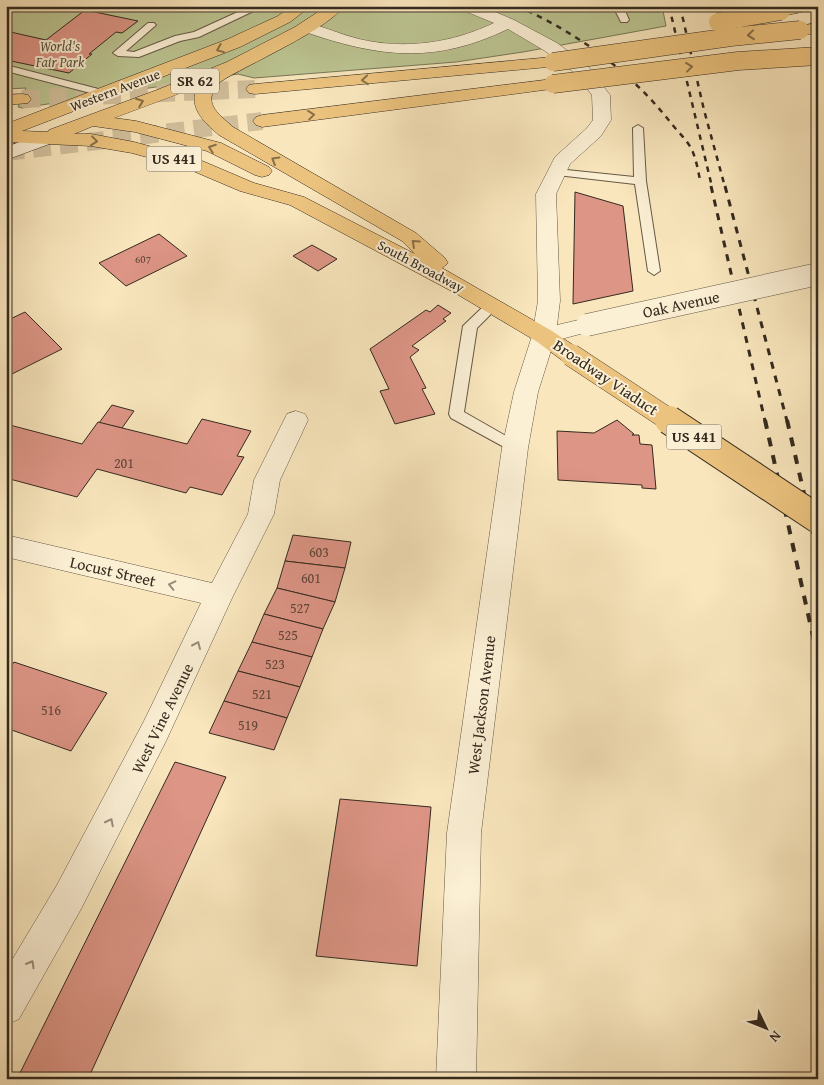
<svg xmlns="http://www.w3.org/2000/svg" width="824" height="1085" font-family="'Gentium Book Plus',serif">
<rect width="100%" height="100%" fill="#f9e6bd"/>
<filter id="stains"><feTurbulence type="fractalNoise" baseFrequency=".004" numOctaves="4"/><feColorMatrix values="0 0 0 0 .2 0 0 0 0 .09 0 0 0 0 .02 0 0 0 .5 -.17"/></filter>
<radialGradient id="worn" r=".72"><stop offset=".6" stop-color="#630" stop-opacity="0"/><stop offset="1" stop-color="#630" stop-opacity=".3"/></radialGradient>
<path fill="#bcc592" stroke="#787858" d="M6 6H662L666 26 523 52 456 62 254 78 238 74 22 108 18 107 26 88 6 89Z"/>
<g fill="#dd9586" stroke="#342a1f">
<path d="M85 10 138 21 122 33 116 32 89 54H92L69 73 6 60V31L46 40Z"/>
<path d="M575 192 623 206 633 291 573 304Z"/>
<path d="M159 234 187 256 126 286 99 263Z"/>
<path d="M312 245 337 259 318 271 293 256Z"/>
<path d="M438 305 451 313 443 319 446 321 412 346 419 350 410 357 426 388 422 389 435 414 395 424 380 391 389 389 370 349 426 310 430 312Z"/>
<path d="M25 312 62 349 8 376 6 374V321Z"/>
<path d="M112 405 134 411 122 428 99 423Z"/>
<path d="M202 419 251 431 237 456 244 457 222 495 190 487 186 493 97 469 77 497 6 478V424L82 444 98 422 187 444Z"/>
<path d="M617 420 634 434 632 435H639L640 444 652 445 656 489 642 488V485L558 480 557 431 594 433Z"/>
<path d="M293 535 351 542 345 568 285 561Z"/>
<path d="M285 561 345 568 335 602 277 588Z"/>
<path d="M277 588 335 602 323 629 264 614Z"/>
<path d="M264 614 323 629 312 657 252 642Z"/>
<path d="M252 642 312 657 300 687 238 671Z"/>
<path d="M14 662 107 693 71 751 6 728V673Z"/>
<path d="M238 671 300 687 287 718 224 701Z"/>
<path d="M224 701 287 718 274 750 209 733Z"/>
<path d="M175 762 226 777 88 1079H17Z"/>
<path d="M340 799 431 807 417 966 316 956Z"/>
</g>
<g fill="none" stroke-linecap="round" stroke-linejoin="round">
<g stroke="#d2c09d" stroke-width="18" stroke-dasharray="18 9" stroke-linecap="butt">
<path d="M22 99 255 89"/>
<path d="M6 152 262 121"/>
</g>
<defs>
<g id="lane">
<path d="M6 6H14L6 10Z"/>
<path d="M251 6H264L199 37 180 41 139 57 118 56 113 53 148 23H154L156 25 126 51 134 52 175 36 194 32Z"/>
<path d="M613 6H623L629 20 627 22H621Z"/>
<path d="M6 65 110 92 111 94 106 97 6 71Z"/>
<path d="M638 125 643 128 646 181 660 271 654 275 648 271 635 184 557 175 551 172 557 169 634 177 633 128Z"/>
<path d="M493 301 500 305 477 328 464 412 520 444 523 448 520 452 515 453 451 418 449 414 463 326 488 302Z"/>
</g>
<g id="street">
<path d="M458 6H481L514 20 557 43 587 65 610 95 611 120 601 136 570 164 556 194 560 301 557 325 587 318 595 320 598 325 595 330 554 341 538 392 528 448 481 833 476 1079H436L447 833 502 448 514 392 532 336 538 301 536 194 555 157 587 128 593 120 592 95 575 73 545 51 508 29C433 65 378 57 302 31L300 28 302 25 308 23C325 27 342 35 359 39 405 50 452 43 494 23L460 9Z"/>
<path d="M296 411 305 414 308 420 280 480 274 514 233 596 166 741 81 909 19 1019 6 1025V970L57 885 144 721 201 603 6 557V535L212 583 248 514 254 480 287 414Z"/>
</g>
<path id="secondary" d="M45 133 52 135 54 139 52 143 6 160V147Z"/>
<path id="primary" d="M292 6H311L290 22 240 47 22 131 48 132 49 130 157 90 227 62 295 27 327 6H343C333 27 244 66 220 82 201 102 217 113 233 127L416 233 445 258 448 263 442 268 552 331 579 349 583 355 579 361 571 363 563 361 536 341 455 293 290 205 240 191 186 168 132 153 91 146 6 142V124L228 39 278 16ZM197 87C188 108 204 122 219 135L402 241 415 254 304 197 254 183 200 160 134 142 91 134H74L93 126 135 132 207 151 255 175 262 177 269 175 272 171 269 167 221 143 136 121 114 118Z"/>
<g id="highway">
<path d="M781 6H814L812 9C801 12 786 17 775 14L773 11 775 8Z"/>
<path d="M818 23V33L800 35 794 33 792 30 794 27Z"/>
<path d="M553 57 559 58 562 62 559 66 255 94 249 93 246 89 249 85 255 84Z"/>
<path d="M553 79 559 80 562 84 559 88 262 127 256 125 253 121 256 117 262 115Z"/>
<path d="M22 94 28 95 31 99 28 103 6 105V95Z"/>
</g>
</defs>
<use href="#lane" stroke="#655946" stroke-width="2"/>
<use href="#street" stroke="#655946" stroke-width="1"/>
<use href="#secondary" stroke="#342a1f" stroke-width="1"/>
<use href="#primary" stroke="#342a1f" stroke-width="1"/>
<use href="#highway" stroke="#342a1f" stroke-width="1"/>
<use href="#lane" fill="#fbefd4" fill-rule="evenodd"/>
<use href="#street" fill="#fbefd4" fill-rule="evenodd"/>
<use href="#secondary" fill="#fbefd4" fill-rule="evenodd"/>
<use href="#primary" fill="#ecc37e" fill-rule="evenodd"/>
<use href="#highway" fill="#ecc37e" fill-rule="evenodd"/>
<g stroke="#342a1f" stroke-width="2.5" stroke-dasharray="5.5 5.5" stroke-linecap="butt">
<path d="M517 6C578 33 630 71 671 123 678 132 687 140 692 150 696 159 698 170 700 180"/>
<path d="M669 6 712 187"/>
<path d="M680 6 704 110 725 187"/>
</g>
<g stroke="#342a1f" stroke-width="3" stroke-dasharray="7 7" stroke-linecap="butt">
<path d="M711 186 765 421"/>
<path d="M725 186 787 421"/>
</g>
<g stroke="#342a1f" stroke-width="4" stroke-dasharray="9 9" stroke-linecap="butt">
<path d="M765 420 818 659"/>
<path d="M787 420 818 554"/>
</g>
<defs>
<path id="street-bridge" d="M587 325 818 274"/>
<path id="primary-bridge-far1" d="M571 355 671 421"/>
<path id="primary-bridge" d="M669 420 818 519"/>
<g id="highway-bridge">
<path d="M718 22 781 11"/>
<path d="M553 62 731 37 800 30"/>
<path d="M553 84 738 61 818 56"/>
</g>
</defs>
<use href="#street-bridge" stroke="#655946" stroke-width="23" stroke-linecap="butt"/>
<use href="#primary-bridge-far1" stroke="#342a1f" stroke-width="23" stroke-linecap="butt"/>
<use href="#primary-bridge" stroke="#342a1f" stroke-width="30" stroke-linecap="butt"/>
<use href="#highway-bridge" stroke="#342a1f" stroke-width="19" stroke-linecap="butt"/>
<use href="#street-bridge" stroke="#fbefd4" stroke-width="22"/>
<use href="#primary-bridge-far1" stroke="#ecc37e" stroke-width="22"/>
<use href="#primary-bridge" stroke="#ecc37e" stroke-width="28"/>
<use href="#highway-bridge" stroke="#ecc37e" stroke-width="18"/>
</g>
<defs><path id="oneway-chevron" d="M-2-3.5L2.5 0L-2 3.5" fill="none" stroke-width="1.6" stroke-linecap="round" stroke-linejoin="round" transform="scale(1.25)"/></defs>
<g stroke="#876f4a">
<use href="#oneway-chevron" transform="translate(751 35) rotate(174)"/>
<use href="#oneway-chevron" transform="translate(220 49) rotate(158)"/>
<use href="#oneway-chevron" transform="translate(689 67) rotate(-7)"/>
<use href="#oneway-chevron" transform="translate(365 80) rotate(175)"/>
<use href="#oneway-chevron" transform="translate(140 102) rotate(-21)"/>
<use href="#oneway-chevron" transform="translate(311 115) rotate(-7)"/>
<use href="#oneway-chevron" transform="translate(94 141) rotate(7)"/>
<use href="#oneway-chevron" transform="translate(212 148) rotate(-160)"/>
<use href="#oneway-chevron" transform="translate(275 160) rotate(-149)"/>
<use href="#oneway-chevron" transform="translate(415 243) rotate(-138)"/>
</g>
<g stroke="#988c7a">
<use href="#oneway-chevron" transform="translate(172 585) rotate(-167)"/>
<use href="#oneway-chevron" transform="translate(197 645) rotate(-66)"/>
<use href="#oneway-chevron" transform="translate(110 822) rotate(-63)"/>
<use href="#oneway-chevron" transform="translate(31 964) rotate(-60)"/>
</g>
<g text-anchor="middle" stroke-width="4" stroke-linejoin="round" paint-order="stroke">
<g font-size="11" fill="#5e4539">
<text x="143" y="263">607</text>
</g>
<g font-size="14" font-style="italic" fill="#56513c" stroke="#fbefd4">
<text x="60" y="51">World's<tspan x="60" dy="16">Fair Park</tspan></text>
</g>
<g font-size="14" fill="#342a1f" stroke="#fbefd4">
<text transform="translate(115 90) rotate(-21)" y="5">Western Avenue</text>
<text transform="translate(421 266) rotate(28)" y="5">South Broadway</text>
</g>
<g font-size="14" fill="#5e4539">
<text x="124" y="468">201</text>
<text x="319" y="557">603</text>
<text x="311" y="583">601</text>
<text x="300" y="613">527</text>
<text x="288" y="640">525</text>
<text x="275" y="669">523</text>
<text x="262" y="699">521</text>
<text x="51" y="715">516</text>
<text x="248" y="730">519</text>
</g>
<g fill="#fbefd4" stroke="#706555" stroke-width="1">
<rect x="171" y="68.5" width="48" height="25" rx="4"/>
<rect x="146.5" y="146.5" width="55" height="25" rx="4"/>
<rect x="666.5" y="424.5" width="55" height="25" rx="4"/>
</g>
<g font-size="15" font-weight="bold" fill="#342a1f">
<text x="195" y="86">SR 62</text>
<text x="174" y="164">US 441</text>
<text x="694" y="442">US 441</text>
</g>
<g font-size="16" fill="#342a1f" stroke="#fbefd4">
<text transform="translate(681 304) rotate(-12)" y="6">Oak Avenue</text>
<text transform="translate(606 377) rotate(34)" y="6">Broadway Viaduct</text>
<text transform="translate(113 571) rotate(13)" y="6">Locust Street</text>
<text transform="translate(481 705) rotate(-83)" y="6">West Jackson Avenue</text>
<text transform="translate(162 718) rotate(-64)" y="6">West Vine Avenue</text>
</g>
</g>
<rect width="824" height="1085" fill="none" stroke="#f9e6bd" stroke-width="25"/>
<rect x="8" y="8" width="809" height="1070" fill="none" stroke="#342a1f" stroke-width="2.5"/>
<rect x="12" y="12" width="799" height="1060" fill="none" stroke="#342a1f"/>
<g transform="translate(766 1028) rotate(133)" stroke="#fbefd4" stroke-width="4" paint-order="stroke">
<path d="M0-4L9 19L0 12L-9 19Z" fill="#342a1f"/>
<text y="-8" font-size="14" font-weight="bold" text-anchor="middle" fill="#342a1f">N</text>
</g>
<rect width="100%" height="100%" filter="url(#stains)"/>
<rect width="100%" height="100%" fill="url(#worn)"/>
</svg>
